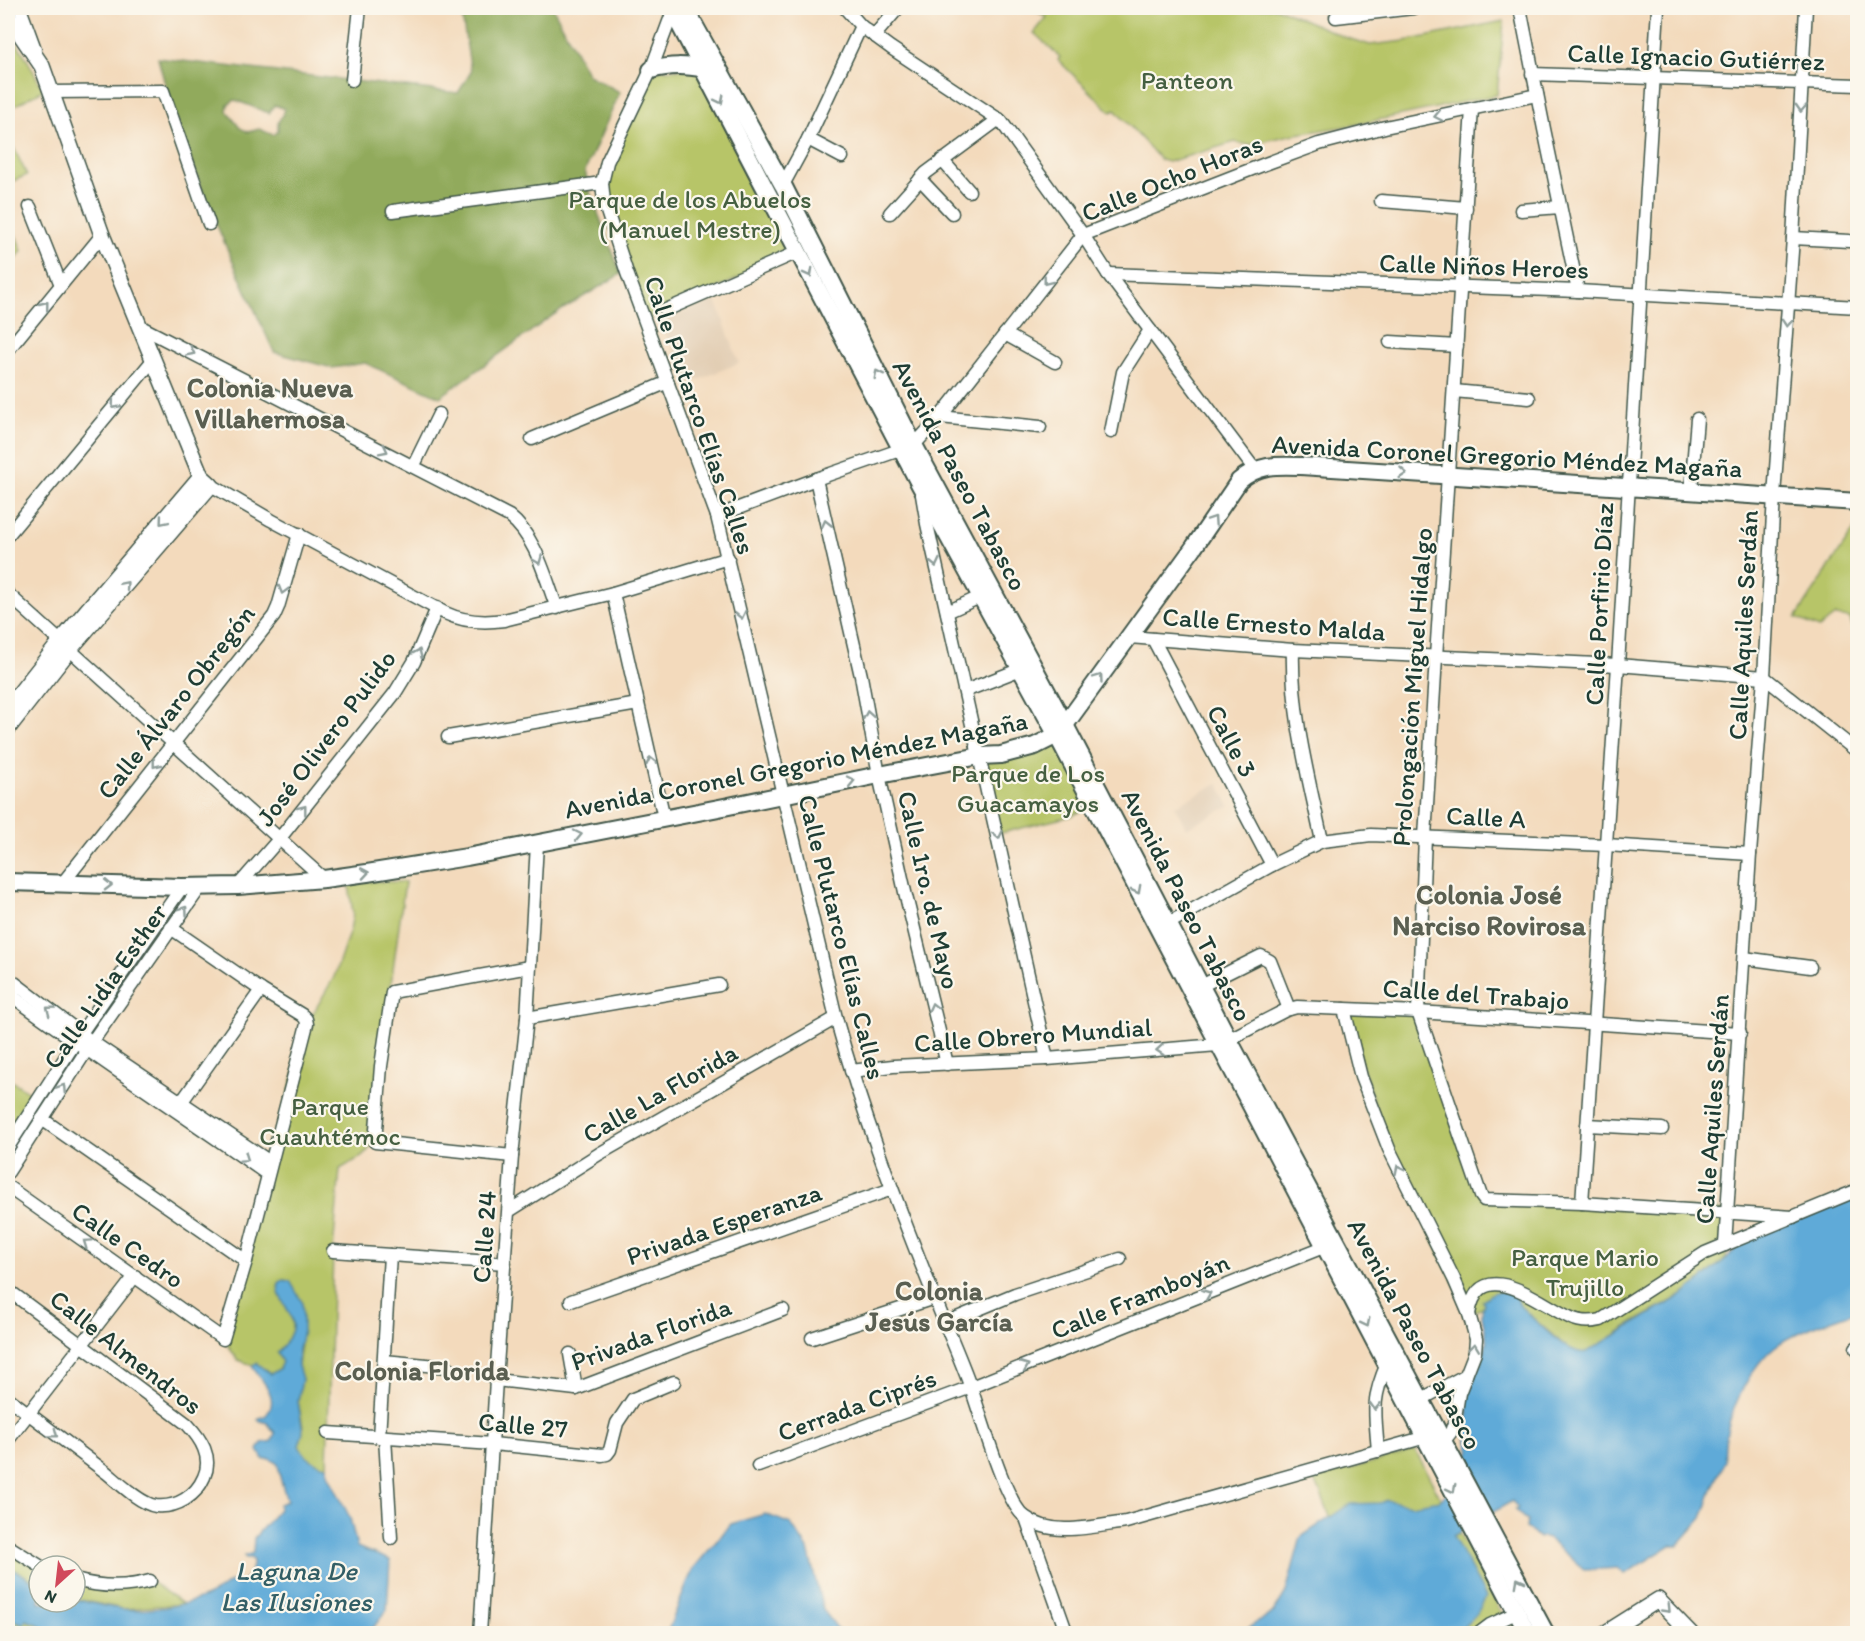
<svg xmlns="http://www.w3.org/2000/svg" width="1865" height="1641" font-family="Itim,sans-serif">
<rect width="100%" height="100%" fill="#fbf7ec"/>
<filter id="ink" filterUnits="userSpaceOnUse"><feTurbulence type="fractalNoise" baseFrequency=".0167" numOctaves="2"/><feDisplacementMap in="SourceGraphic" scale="12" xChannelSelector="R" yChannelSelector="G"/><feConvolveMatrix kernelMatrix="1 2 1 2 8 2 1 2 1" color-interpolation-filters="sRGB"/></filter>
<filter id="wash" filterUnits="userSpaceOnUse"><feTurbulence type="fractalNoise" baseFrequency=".008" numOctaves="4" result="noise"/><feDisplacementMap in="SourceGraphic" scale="24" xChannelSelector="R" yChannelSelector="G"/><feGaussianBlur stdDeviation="1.35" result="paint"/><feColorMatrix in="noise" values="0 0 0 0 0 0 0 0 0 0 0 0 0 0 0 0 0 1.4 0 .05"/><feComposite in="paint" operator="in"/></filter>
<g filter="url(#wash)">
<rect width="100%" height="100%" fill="#f3dabc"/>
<g fill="#e2cdb3">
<path d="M715 298 739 363 688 384 661 323Z"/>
<path d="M1218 783 1230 806 1186 828 1175 806Z"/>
</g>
<g fill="#b7c567" stroke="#6b814e" stroke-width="1.5">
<path d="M1030 8H1278L1344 37 1370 45 1405 41 1504 21 1497 95 1354 125 1290 135 1249 145 1235 142 1168 162 1161 160 1115 110 1111 112 1058 60 1060 57 1034 33 1047 17Z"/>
<path d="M8 29 27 59 43 90 12 107 8 113Z"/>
<path d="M704 69 798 252 645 320 602 183 651 70Z"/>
<path d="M8 136 27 175 8 183Z"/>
<path d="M8 216 22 251 8 269Z"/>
<path d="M1857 525 1858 638 1855 639 1850 618 1835 616 1819 628 1796 618Z"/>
<path d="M1062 745 1093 806 1071 816 997 834 980 756Z"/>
<path d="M365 881 405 882 387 1013 375 1142 363 1156 340 1169 333 1251 327 1466 315 1464 303 1454 299 1446 303 1427 298 1401 302 1379 298 1366 301 1344 283 1280 279 1283C274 1301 302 1315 289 1337 286 1343 281 1348 277 1353L282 1362 279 1369 271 1374 265 1369 238 1360 223 1339 307 1024 334 977 350 930 353 914 349 885Z"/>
<path d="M1344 1009 1418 1012 1481 1196 1729 1211 1726 1258 1686 1293 1631 1324 1592 1350 1582 1354 1570 1350 1519 1306 1482 1308 1469 1314 1389 1149Z"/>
<path d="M8 1079 36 1096 8 1143Z"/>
<path d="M1415 1450 1512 1633H1420L1333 1524 1315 1479Z"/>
<path d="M8 1546 39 1566V1584L8 1566Z"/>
<path d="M75 1580 150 1581 183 1604 124 1609 75 1599Z"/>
<path d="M8 1609 40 1625 51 1633H8Z"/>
</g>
<path fill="#91aa5c" stroke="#587448" stroke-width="1.5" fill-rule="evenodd" d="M489 8H553L588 75 620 92 585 171 590 192 621 274 555 314 440 397 365 363 332 368 274 352C230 256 184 160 158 58L458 93 471 72 461 10ZM235 100 269 113 275 105 285 109 278 123V131L273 135 259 129 248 132 240 128 227 111 228 104Z"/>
<g fill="#5faad8" stroke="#3f7486" stroke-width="1.5">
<path d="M1857 1187V1311C1832 1320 1804 1328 1780 1343 1749 1364 1721 1424 1725 1461L1713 1487 1702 1518 1678 1545H1671L1625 1574 1618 1568 1585 1570 1548 1539 1541 1537 1539 1539 1533 1532 1526 1528 1527 1521 1515 1510 1518 1508 1512 1501 1453 1536 1486 1597 1476 1615 1457 1633 1238 1634 1274 1612 1286 1592 1301 1537 1350 1504 1381 1503 1387 1500 1411 1505 1440 1500 1447 1494 1470 1450C1464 1440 1467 1427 1468 1415 1469 1408 1466 1403 1468 1396 1473 1378 1484 1362 1486 1343 1488 1329 1478 1320 1484 1303L1482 1301C1494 1289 1502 1290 1516 1296L1520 1306C1534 1318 1568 1357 1587 1352L1686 1293 1728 1257 1750 1234Z"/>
<path d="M283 1280 290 1281 302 1302 303 1318V1331L298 1354V1366L302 1379 298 1401 303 1432 299 1446C305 1457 314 1464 327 1466L329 1476 350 1518 357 1547 390 1560 387 1610 369 1633 37 1634 42 1630 40 1625 26 1620 24 1624 8 1618V1566L39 1584V1602H75V1599C90 1603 106 1607 122 1609 155 1612 203 1604 230 1582L241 1585 250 1573 253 1561 251 1558H246L244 1556 253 1553 254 1538 279 1509V1504L287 1501 280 1477 278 1464 270 1459H263L258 1450 262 1443 272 1441 275 1433 267 1423 258 1420 259 1418C265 1417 267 1415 270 1409 277 1393 259 1378 252 1366L256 1363 271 1374 279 1369 282 1362 277 1353C281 1348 286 1343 289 1337 302 1315 274 1301 279 1283Z"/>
<path d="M765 1514 791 1524 808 1549 823 1610 841 1633H667L693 1569 731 1524Z"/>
</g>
</g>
<g filter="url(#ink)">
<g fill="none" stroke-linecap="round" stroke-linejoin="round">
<defs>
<g id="minor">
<path d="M20 8 35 49"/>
<path d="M677 8 673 11 651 70 607 162 602 183 604 202 627 273 717 516 836 1018C862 1113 897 1204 934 1296 946 1327 960 1357 971 1388 981 1415 1005 1503 1025 1517 1052 1538 1095 1526 1126 1522L1426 1437"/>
<path d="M845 8 861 26 891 48 1001 121 1083 235 1108 274 1255 470"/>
<path d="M1520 8 1544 129 1578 291"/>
<path d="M1336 17 1413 8"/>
<path d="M874 36 898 8"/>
<path d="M1532 74 1858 85"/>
<path d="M352 80 360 8"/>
<path d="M51 92 163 91 209 224"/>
<path d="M1472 109 1436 657 1425 837 1418 1012 1481 1196 1484 1200 1582 1203 1793 1217"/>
<path d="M808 139 842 157"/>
<path d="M942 160 969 191"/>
<path d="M920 179 952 213"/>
<path d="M783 185 808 139 861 26"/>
<path d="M1381 201 1466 208"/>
<path d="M30 207 61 285"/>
<path d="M1521 210 1560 207"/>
<path d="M393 211 602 183"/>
<path d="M890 213 926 173 999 119"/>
<path d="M1793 238 1849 241"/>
<path d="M1108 274 1578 291 1858 307"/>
<path d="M666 310 798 252"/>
<path d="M139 326 509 516C536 537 545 577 557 608"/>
<path d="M1005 334 1055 362"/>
<path d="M1390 342 1457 346"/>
<path d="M8 350 102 235"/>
<path d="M1454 391 1529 398"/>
<path d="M940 417 1040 427"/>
<path d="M1111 432 1123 372 1150 330"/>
<path d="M532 439 668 382"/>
<path d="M414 465 439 414"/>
<path d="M816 479 861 676 879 775 905 892 947 1064"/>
<path d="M211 485 271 520 445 613C464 622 483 623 504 620L613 593 728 558"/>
<path d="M1691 490 1697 419"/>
<path d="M922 495 927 524 1047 1059"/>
<path d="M717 516 816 479 914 445 940 417 1083 235 1265 164 1319 144 1385 127 1537 95"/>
<path d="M8 535 153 360"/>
<path d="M613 593 664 818"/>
<path d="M8 594 324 879"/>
<path d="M947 612 982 596"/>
<path d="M1129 637 1293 650 1618 665 1764 677 1858 752"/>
<path d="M1153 639 1272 865"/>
<path d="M1293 650C1291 714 1309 779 1322 841"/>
<path d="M965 691 1021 669"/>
<path d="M448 737 638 704"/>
<path d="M62 884 274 616 278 607 299 534"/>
<path d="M238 886 280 838 395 693 414 662 437 608"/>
<path d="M1169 923 1272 865 1322 841 1371 835 1606 845 1750 854"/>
<path d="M1744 958 1810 967"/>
<path d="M8 978 92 1042 270 1162"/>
<path d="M1201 986 1261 956 1270 961 1289 1009"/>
<path d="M8 993C93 1056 181 1113 267 1174"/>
<path d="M1344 1009 1361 1077 1389 1149 1454 1279 1469 1314 1476 1339 1475 1352 1459 1393 1454 1423 1451 1432 1444 1441"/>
<path d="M527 1018 719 985"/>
<path d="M851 1071 893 1066 1047 1059 1218 1045 1286 1010 1297 1007 1418 1012 1740 1033"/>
<path d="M178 1107 261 990"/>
<path d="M42 1119 246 1261"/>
<path d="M1587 1125 1662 1129"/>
<path d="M8 1147 81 1033 182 887"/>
<path d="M512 1156 375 1142 381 1066 392 992 529 967"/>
<path d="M8 1172 92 1042 201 886"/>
<path d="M8 1187 223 1339 246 1261 307 1024 306 1019 302 1015 261 990 171 928"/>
<path d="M1582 1203 1618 665 1658 8"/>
<path d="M509 1211 599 1154 836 1018"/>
<path d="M1725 1245 1750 854 1764 677 1774 496 1793 238 1806 8"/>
<path d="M333 1251 505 1263"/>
<path d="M8 1290 187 1424C201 1439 213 1457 204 1477 196 1496 177 1508 156 1506 141 1504 119 1483 107 1473 74 1448 41 1423 8 1398"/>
<path d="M571 1301 892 1189"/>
<path d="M1469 1314C1479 1252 1540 1304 1569 1317 1579 1322 1589 1323 1601 1320L1705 1253 1858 1190"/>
<path d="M945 1323 1015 1294 1120 1259"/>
<path d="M812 1338 934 1298"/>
<path d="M1858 1347 1856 1348 1858 1350"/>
<path d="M570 1354 576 1389"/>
<path d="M384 1361 448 1367"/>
<path d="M496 1380 576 1389 783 1310"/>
<path d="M1422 1399 1466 1375"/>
<path d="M328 1433 493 1444 602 1455 607 1454 610 1450 617 1423 633 1399 674 1382"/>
<path d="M379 1437 390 1255"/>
<path d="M385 1437 391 1538"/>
<path d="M8 1440 135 1276"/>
<path d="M1378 1451C1375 1413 1371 1400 1387 1364"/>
<path d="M758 1466 971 1387 1326 1246"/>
<path d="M1026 1518 1067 1634"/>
<path d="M8 1546 40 1566"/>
<path d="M75 1580C100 1587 125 1588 150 1581"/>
<path d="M480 1634 496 1380 512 1156 527 1018 537 844"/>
<path d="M1478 1634 1490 1625 1516 1613"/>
</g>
<g id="tertiary">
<path d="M8 16 42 66 102 235 201 476 211 485 70 649 8 728"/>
<path d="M8 708 61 641 201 476"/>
<path d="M1604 1634 1658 1600 1691 1634"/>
</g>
<g id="secondary">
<path d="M671 8 920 485 1062 745 1528 1634"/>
<path d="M685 8 783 185 914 445 1065 725 1229 1040 1546 1634"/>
<path d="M651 70C671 65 685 65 704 69"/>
<path d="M8 882 182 887 238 886 324 879 367 873 467 857 724 807 879 775 980 756 1001 755 1035 746 1057 735 1065 725 1194 547 1239 481C1258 464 1277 465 1301 466L1858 502"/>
</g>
</defs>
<use href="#minor" stroke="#3f5548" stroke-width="15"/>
<use href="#tertiary" stroke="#3f5548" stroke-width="18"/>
<use href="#secondary" stroke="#3f5548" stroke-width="20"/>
<use href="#minor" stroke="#fff" stroke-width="12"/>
<use href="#tertiary" stroke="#fff" stroke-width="15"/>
<use href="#secondary" stroke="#fff" stroke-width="16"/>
</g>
<defs><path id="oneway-chevron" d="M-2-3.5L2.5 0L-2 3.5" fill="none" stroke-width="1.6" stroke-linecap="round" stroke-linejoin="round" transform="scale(1.5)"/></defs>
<g stroke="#8f9e9a">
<use href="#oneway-chevron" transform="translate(720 100) rotate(63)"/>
<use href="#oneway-chevron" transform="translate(1801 108) rotate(93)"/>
<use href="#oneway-chevron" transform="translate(1438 116) rotate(168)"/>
<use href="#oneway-chevron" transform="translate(809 273) rotate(62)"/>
<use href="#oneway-chevron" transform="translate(1047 281) rotate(128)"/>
<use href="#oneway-chevron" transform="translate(45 305) rotate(-51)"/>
<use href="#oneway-chevron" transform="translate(1787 323) rotate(94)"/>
<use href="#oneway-chevron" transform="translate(191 352) rotate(27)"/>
<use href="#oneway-chevron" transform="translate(878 374) rotate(-117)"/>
<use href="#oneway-chevron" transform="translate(115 405) rotate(130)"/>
<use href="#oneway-chevron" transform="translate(384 450) rotate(27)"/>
<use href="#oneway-chevron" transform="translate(1403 473) rotate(4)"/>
<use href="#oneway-chevron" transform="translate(1213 520) rotate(-56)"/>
<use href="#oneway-chevron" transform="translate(163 521) rotate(130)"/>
<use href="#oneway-chevron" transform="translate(826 524) rotate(-103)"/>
<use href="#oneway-chevron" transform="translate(538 560) rotate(68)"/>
<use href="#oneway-chevron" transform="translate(935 563) rotate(77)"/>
<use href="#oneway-chevron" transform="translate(125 585) rotate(-49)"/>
<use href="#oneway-chevron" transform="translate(283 590) rotate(106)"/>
<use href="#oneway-chevron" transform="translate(741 615) rotate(77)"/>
<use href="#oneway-chevron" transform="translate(418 653) rotate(-66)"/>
<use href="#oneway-chevron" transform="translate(1099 678) rotate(-54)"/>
<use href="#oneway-chevron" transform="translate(868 715) rotate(-100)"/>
<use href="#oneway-chevron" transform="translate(651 761) rotate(-103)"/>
<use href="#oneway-chevron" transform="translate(156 764) rotate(128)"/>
<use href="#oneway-chevron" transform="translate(851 781) rotate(-12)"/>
<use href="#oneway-chevron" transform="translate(303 809) rotate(-52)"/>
<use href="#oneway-chevron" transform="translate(578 835) rotate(-12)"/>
<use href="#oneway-chevron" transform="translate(998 835) rotate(78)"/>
<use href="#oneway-chevron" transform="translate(365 873) rotate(-9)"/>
<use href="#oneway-chevron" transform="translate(108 885) rotate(1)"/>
<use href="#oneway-chevron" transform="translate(1137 890) rotate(62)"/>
<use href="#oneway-chevron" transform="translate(184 910) rotate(-55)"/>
<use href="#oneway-chevron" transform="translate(933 1007) rotate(-104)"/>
<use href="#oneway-chevron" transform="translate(50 1010) rotate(-143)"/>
<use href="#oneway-chevron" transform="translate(1160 1050) rotate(175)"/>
<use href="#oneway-chevron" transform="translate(62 1088) rotate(-57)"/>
<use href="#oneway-chevron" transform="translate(245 1158) rotate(35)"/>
<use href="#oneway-chevron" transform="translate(1399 1169) rotate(-116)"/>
<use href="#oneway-chevron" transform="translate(87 1243) rotate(-145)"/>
<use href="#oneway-chevron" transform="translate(1207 1294) rotate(-22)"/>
<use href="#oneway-chevron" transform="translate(1366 1323) rotate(63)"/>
<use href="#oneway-chevron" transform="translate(1474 1347) rotate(-83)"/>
<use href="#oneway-chevron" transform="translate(1025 1366) rotate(-22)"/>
<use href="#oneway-chevron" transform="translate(1375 1406) rotate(92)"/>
<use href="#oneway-chevron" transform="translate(54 1434) rotate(37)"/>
<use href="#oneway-chevron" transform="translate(1452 1489) rotate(63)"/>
<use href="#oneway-chevron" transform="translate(1519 1582) rotate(-118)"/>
<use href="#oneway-chevron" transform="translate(1667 1609) rotate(46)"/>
</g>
</g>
<g text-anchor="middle" stroke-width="4.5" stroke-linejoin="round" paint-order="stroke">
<g font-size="26" fill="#1f3d34" stroke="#fbf7ec">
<text transform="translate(1696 57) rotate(2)" y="9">Calle Ignacio Gutiérrez</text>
<text transform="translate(1172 178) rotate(-22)" y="9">Calle Ocho Horas</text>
<text transform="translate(1484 266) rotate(2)" y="9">Calle Niños Heroes</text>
<text transform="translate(700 415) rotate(71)" y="9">Calle Plutarco Elías Calles</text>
<text transform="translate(1507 456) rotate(3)" y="9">Avenida Coronel Gregorio Méndez Magaña</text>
<text transform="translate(960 475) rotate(62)" y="9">Avenida Paseo Tabasco</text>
<text transform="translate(1599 604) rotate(-87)" y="9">Calle Porfirio Díaz</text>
<text transform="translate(1274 624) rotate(4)" y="9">Calle Ernesto Malda</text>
<text transform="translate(1743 625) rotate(-87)" y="9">Calle Aquiles Serdán</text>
<text transform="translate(1412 687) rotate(-86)" y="9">Prolongación Miguel Hidalgo</text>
<text transform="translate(176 702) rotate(-52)" y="9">Calle Álvaro Obregón</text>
<text transform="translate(326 738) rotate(-53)" y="9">José Olivero Pulido</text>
<text transform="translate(1232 741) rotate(62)" y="9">Calle 3</text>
<text transform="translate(796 765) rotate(-11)" y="9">Avenida Coronel Gregorio Méndez Magaña</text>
<text transform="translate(1486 817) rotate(3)" y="9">Calle A</text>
<text transform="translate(929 890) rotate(77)" y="9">Calle 1ro. de Mayo</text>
<text transform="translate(1187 905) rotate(63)" y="9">Avenida Paseo Tabasco</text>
<text transform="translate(842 937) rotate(76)" y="9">Calle Plutarco Elías Calles</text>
<text transform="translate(105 986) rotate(-55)" y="9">Calle Lidia Esther</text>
<text transform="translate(1476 994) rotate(4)" y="9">Calle del Trabajo</text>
<text transform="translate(1033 1035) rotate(-4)" y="9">Calle Obrero Mundial</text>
<text transform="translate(660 1093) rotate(-30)" y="9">Calle La Florida</text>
<text transform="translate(1712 1109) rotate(-86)" y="9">Calle Aquiles Serdán</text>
<text transform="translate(724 1224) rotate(-19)" y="9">Privada Esperanza</text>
<text transform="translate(484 1237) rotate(-86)" y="9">Calle 24</text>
<text transform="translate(128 1245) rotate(35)" y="9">Calle Cedro</text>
<text transform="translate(1140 1296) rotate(-22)" y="9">Calle Framboyán</text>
<text transform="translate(651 1334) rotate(-20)" y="9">Privada Florida</text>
<text transform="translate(1415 1334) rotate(62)" y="9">Avenida Paseo Tabasco</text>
<text transform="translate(126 1352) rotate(38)" y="9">Calle Almendros</text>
<text transform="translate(857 1405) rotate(-20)" y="9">Cerrada Ciprés</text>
<text transform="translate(523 1425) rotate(5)" y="9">Calle 27</text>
</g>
<g font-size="26" fill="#455f41" stroke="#fbf7ec">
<text x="1187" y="89">Panteon</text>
<text x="690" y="208">Parque de los Abuelos<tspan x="690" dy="30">(Manuel Mestre)</tspan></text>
<text x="1028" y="782">Parque de Los<tspan x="1028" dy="30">Guacamayos</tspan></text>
<text x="330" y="1115">Parque<tspan x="330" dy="30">Cuauhtémoc</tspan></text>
<text x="1585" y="1266">Parque Mario<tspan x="1585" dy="30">Trujillo</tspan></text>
</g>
<g font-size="27" font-weight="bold" fill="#5a5f51" stroke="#fbf7ec">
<text x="270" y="397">Colonia Nueva<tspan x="270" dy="31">Villahermosa</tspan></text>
<text x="1489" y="904">Colonia José<tspan x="1489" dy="31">Narciso Rovirosa</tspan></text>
<text x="939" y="1300">Colonia<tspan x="939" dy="31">Jesús García</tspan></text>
<text x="422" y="1380">Colonia Florida</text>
</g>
<g font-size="27" font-style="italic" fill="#325e65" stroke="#fbf7ec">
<text x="296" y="1580">Laguna De<tspan x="296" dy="31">Las Ilusiones</tspan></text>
</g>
</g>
<rect width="1865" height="1641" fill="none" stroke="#fbf7ec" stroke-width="30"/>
<g transform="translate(57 1584) rotate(207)"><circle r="28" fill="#fbf7ec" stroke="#a3ada2" stroke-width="1.5"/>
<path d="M0-4.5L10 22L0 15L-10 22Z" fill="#d1495b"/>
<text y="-9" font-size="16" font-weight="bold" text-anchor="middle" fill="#1f3d34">N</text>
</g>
</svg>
